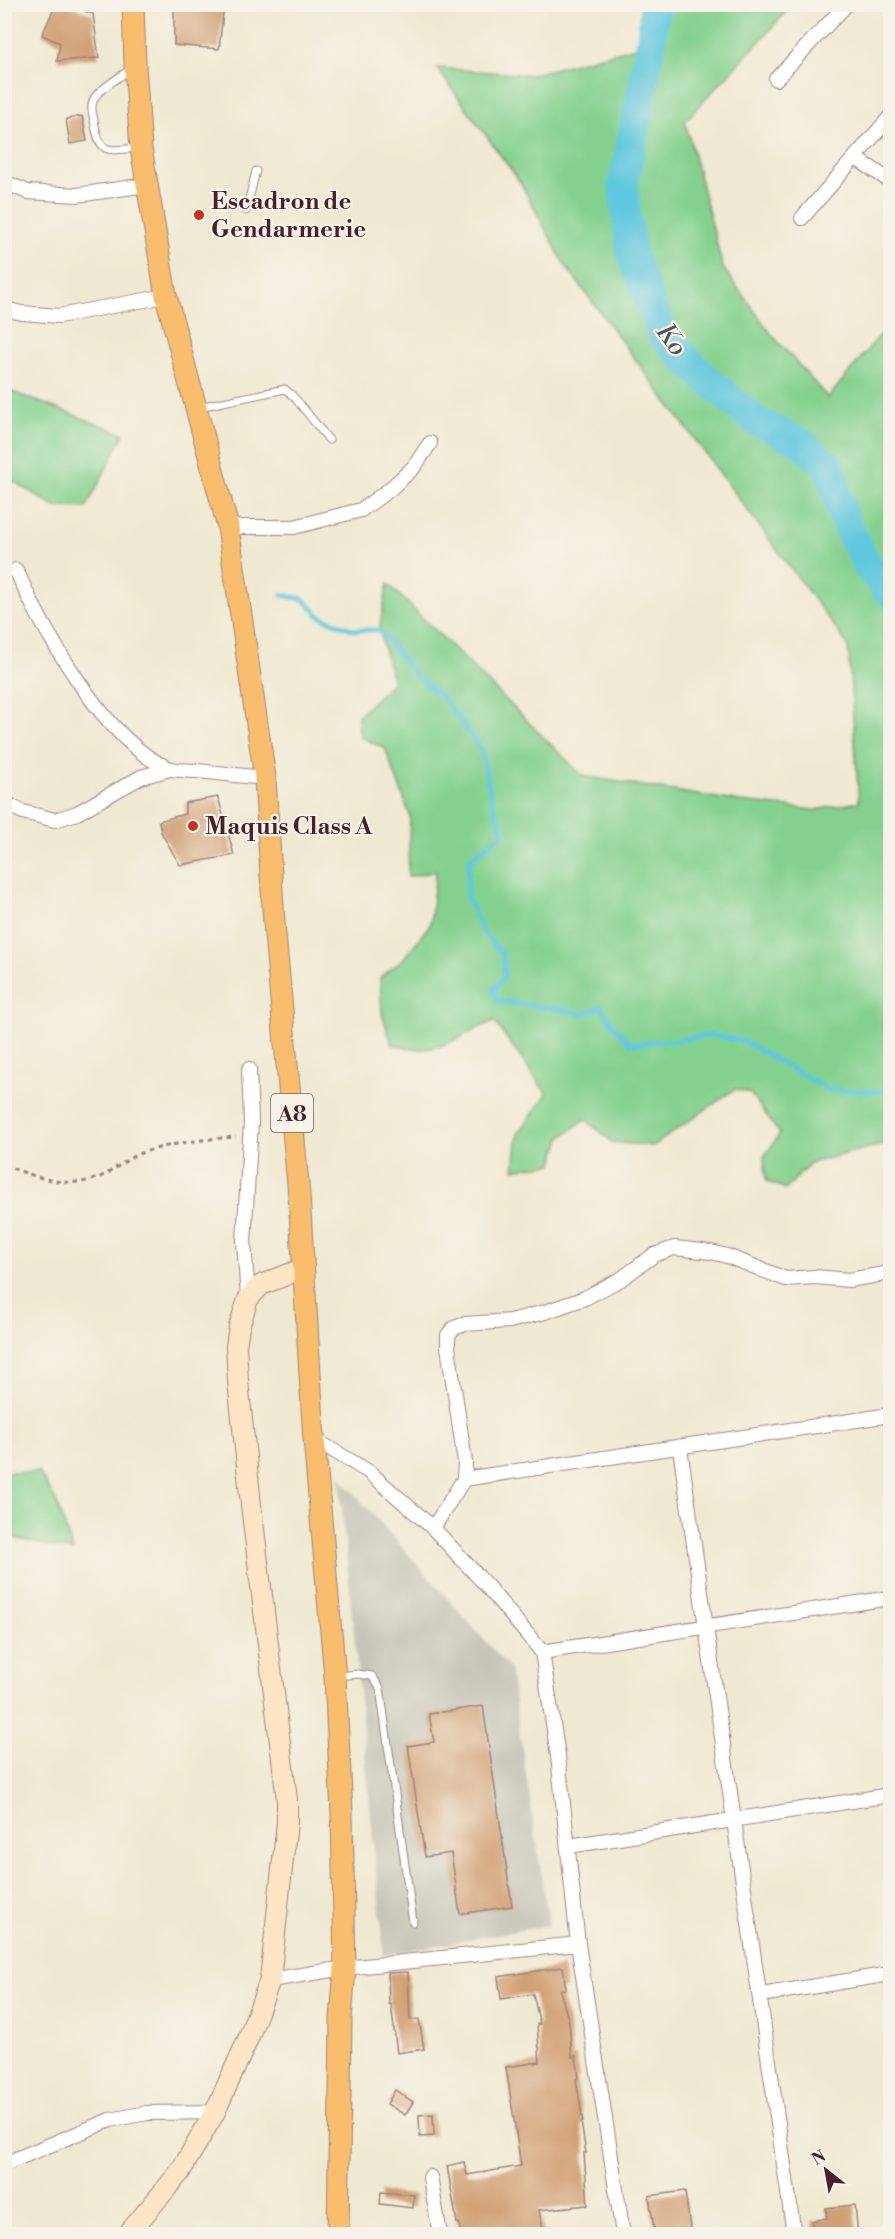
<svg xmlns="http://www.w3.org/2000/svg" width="895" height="2239" font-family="'Libre Bodoni',serif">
<rect width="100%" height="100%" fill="#f7f3e8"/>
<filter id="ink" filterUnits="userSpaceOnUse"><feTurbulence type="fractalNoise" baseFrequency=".0167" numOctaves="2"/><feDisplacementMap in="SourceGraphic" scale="12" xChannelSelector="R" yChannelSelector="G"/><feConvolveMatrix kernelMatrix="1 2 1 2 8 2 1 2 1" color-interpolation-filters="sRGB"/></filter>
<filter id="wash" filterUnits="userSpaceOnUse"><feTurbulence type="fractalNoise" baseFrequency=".008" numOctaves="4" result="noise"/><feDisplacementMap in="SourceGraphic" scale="24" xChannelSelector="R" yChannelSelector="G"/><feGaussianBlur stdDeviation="1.35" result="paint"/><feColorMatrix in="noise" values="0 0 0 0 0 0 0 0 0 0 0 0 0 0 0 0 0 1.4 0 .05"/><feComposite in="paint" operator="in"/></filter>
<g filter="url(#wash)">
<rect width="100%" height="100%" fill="#f0e9d1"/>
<path fill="#c7c5b8" d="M339 1476 510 1669 549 1925 384 1955Z"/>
<g fill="#84d18f" stroke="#67785d" stroke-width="1.5">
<path d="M655 5H793L685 121 723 268 772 335 828 398 890 323V1144L868 1148 810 1163 786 1189 766 1181 764 1157 780 1134 750 1093 735 1089 653 1146 612 1142 585 1119 561 1138 553 1164 514 1169 518 1134 547 1094 494 1021C454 1037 439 1059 392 1044L382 1014 380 978 403 959 430 925 436 871 408 877 410 815 385 748 360 737 358 716 393 682 379 630 388 584 583 776 741 802 815 810 859 802 848 645 565 265 520 182 437 68 530 75 651 43Z"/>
<path d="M5 389 124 434 86 508 55 507 5 476Z"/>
<path d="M5 1472H39L56 1501 73 1551 5 1536Z"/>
</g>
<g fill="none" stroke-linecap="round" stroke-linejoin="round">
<path stroke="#61c8de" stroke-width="5" d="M282 595 303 599 321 617 354 630H379L416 676 443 698 481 749 493 805 503 833 469 860 467 897 483 933 502 953 505 976 493 990 498 1001 570 1011 582 1015 601 1007 612 1024 631 1044 678 1040 709 1035 743 1041 829 1090 890 1092"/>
<path stroke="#61c8de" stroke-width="30" d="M655 4 651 43 623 186 631 253 663 335 703 376 756 421 800 442 830 467 843 517 867 565 890 594"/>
</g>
<g id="blocks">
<g fill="#d09f72">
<path d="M56 4H64L93 14 99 58 57 61 60 43 42 35Z"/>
<path d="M174 4H224L219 49 174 45Z"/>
<path d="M82 116 87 141 70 144 66 119Z"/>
<path d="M218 797 234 855 180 865 161 832 159 821 185 814V803Z"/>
<path d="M483 1706 512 1906 460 1914 451 1853 425 1857 408 1746 434 1742 429 1714Z"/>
<path d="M563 1967 566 1989 560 1990 569 2022 572 2057 576 2056 579 2078 576 2079 583 2122H581L586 2153H584L588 2205 539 2210 544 2235H461L459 2223H457L447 2166 464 2162 467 2175 521 2166 506 2067 540 2062 537 2024H540L533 1994 501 1999 498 1977Z"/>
<path d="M408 1972 410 2020 419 2019 424 2049 397 2053 391 2004H389L388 1973Z"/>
<path d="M395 2090 413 2102 405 2115 387 2104Z"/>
<path d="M433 2114 434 2136 420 2137 419 2115Z"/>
<path d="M685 2191 691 2235H655L649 2196Z"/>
<path d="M381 2192 414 2195 413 2208 380 2204Z"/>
<path d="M855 2205 858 2235H814L812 2221 827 2218 826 2208Z"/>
</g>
</g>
</g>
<g filter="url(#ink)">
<use href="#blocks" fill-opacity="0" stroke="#9d847e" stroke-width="1.5"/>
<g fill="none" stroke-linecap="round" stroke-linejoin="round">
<defs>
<g id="lane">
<path d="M132 68C123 75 102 87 95 97 90 105 92 112 94 120 100 157 107 150 139 148"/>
<path d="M246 211 256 171"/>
<path d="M199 407 285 389 295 398 329 440"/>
<path d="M338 1676 358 1674 372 1676 380 1688 413 1922"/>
</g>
<g id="street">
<path d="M776 79 847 4"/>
<path d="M856 158 890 181"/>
<path d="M4 182 28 192 77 195 147 185"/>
<path d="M802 218 890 117"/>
<path d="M4 309 22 313 59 316 166 296"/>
<path d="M228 527H294L361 510 389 490 414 467 430 443"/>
<path d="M16 570C43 630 106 743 168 768 176 771 187 770 196 771 219 773 242 776 265 778"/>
<path d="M4 803 23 812 55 820 77 813 141 777 170 769"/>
<path d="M248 1299 244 1242 251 1122 249 1069"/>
<path d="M314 1439 369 1472 433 1528 486 1585 542 1652 558 1756 578 1944 623 2234"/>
<path d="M680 1448 794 2234"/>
<path d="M464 1479 465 1462 448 1347V1335L454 1328 465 1324 510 1321 545 1312 585 1298 621 1279 654 1255 674 1248 711 1252 727 1256 786 1279 815 1277 849 1280 890 1273"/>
<path d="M433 1528 464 1479 890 1415"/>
<path d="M542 1652 890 1598"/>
<path d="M569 1846 890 1795"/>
<path d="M270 1980 345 1968 578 1944"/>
<path d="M761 1995 890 1974"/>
<path d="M4 2164 110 2120 147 2113 215 2112"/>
<path d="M430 2177 440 2234"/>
</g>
<path id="secondary" d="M128 2234 180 2172 215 2112 248 2039 270 1980 287 1822V1800L251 1505 238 1381 236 1346 239 1327 248 1299 261 1285 304 1268"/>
<path id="primary" d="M133 4 135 66 141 148 166 296 228 527 265 778 274 923 299 1195 314 1439 335 1677 342 1813 345 1968 341 2019 338 2234"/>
</defs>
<use href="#lane" stroke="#9d847e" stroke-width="9"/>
<use href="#street" stroke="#9d847e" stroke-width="16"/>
<use href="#secondary" stroke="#9d847e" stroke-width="22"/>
<use href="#primary" stroke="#9d847e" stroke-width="23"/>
<path stroke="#9d847e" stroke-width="3" stroke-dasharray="4.5 4.5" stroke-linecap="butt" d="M4 1165C36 1177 73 1192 106 1174 117 1168 129 1157 141 1153 172 1143 204 1139 236 1137"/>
<use href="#lane" stroke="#fff" stroke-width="7"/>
<use href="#street" stroke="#fff" stroke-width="14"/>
<use href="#secondary" stroke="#fde5c5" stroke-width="20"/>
<use href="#primary" stroke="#f9be6d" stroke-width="21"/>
</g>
</g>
<g fill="#c8321e" stroke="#f7f3e8" stroke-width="2">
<circle cx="199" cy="215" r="6"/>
<circle cx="193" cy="826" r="6"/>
</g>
<g text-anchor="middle" stroke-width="4.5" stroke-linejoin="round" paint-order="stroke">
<rect fill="#f7f3e8" stroke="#7e5f64" stroke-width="1.5" x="271" y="1094" width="42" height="38" rx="4.5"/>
<g font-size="22" font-weight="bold" fill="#4a1f2b">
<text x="292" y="1121">A8</text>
</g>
<g font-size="24" font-weight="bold" fill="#4a1f2b" stroke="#f7f3e8" text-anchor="start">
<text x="211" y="209">Escadron de<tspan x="211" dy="28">Gendarmerie</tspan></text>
<text x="205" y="834">Maquis Class A</text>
</g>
<g font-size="26" font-style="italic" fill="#515261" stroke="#f7f3e8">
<text transform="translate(672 339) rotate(54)" y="9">Ko</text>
</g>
</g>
<rect width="895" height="2239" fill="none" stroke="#f7f3e8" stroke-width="24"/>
<g transform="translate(826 2170) rotate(329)" stroke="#f7f3e8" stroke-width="4.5" paint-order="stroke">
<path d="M0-4.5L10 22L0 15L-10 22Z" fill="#4a1f2b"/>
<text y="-9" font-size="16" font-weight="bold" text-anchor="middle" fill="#4a1f2b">N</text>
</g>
</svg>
